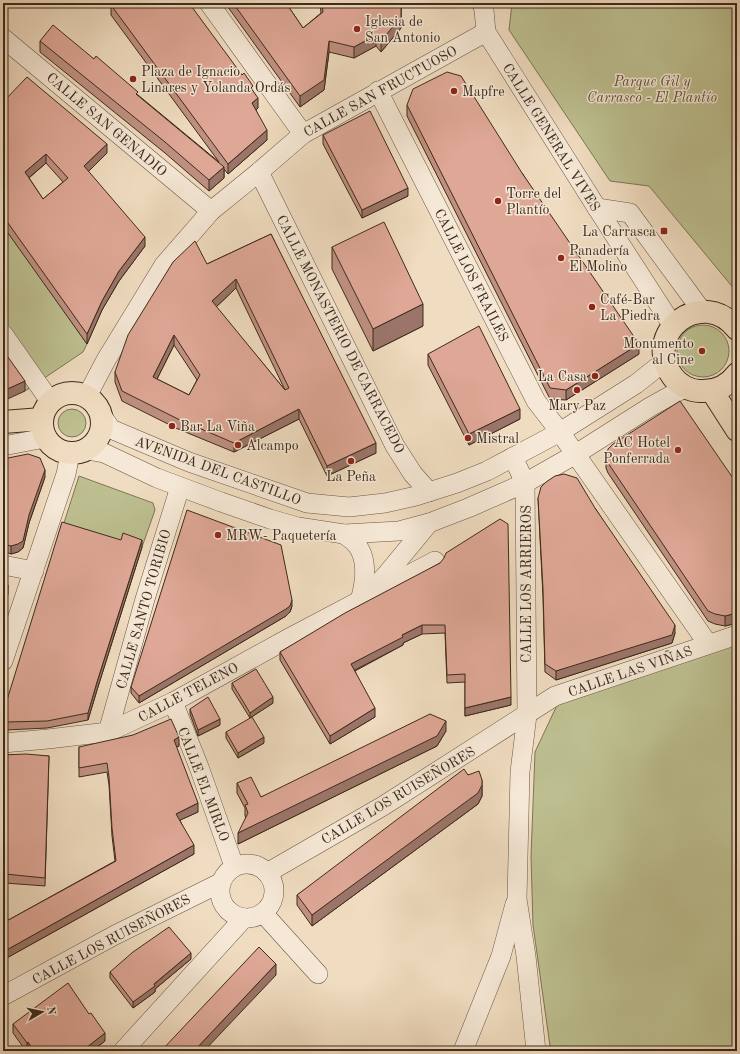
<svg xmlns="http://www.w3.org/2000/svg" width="740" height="1054" font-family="'Old Standard TT',serif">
<rect width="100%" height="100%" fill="#f0dcc0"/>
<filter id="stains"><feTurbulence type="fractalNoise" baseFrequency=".005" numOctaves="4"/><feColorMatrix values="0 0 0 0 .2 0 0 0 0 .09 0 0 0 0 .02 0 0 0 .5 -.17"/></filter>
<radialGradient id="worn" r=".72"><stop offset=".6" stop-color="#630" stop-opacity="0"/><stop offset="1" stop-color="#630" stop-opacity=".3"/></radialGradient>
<g fill="#bdbf90" stroke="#7d7556">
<path d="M512 3H737V290H735L649 186 610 181 509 30Z"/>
<path d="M3 224 87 344 83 352 25 391 3 360Z"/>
<circle cx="703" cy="351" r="26"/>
<circle cx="72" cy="423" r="14"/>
<path d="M79 476 153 503 155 510 142 547 123 540 119 551 62 529Z"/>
<path d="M737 642V1051H576L550 1046 533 925 531 857 535 752 558 703Z"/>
</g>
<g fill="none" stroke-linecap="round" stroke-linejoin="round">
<defs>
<g id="minor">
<path d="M209 3 303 134"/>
<path d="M482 3 484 10 486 32 597 208 673 326"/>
<path d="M3 38 211 211"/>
<path d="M378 91 536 401 560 432 708 644"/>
<path d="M259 172 395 446 413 474 429 492"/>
<path d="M597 208 630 213 702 311"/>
<path d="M3 334 50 401"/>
<path d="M87 396 106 360 164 265 211 211 259 172 303 134 486 32"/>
<path d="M102 416 111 429 189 462 307 503 349 507 385 503 416 496 457 483 487 471 560 432 636 384 665 361"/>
<path d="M3 446 45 438"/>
<path d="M87 450 104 453 157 478 221 502 270 519 298 527 344 534 399 531 429 523 468 508 525 483 576 454 650 407 686 387"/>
<path d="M513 457 525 483 527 715 520 772 517 899 526 956 536 1051"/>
<path d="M344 534C347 537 353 540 356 544 369 559 365 583 360 601"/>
<path d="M3 565 34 571"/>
<path d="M373 589 386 575 429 523"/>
<path d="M3 661 66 474 70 454"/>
<path d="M173 702 199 767 234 866"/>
<path d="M108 732 145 599 180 487"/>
<path d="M3 743 48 739 108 732 173 702 289 638 435 561"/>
<circle cx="247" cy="891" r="27"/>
<path d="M267 873 383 806 555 696 737 635"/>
<path d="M263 913 318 974"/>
<path d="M3 996 115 935 220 883"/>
<path d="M123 1051 244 918"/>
<path d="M463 1051 501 956 515 904"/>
</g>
<g id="major">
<path d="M737 329C702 285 640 334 673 377 679 385 690 391 700 391 715 392 728 386 737 374"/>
<path d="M712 391 737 430"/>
<circle cx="72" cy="423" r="30"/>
<path d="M3 422 42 419"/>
</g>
</defs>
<use href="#minor" stroke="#6a5745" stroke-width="20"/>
<use href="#major" stroke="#3d2b1c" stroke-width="24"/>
<use href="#minor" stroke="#f5e8d6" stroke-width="19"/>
<use href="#major" stroke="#f0dcc0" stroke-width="22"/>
</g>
<g fill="#bf9081" stroke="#3d2b1c" fill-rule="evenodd">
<path d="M225 3H286L303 28 321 13 320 3H401V28L381 52 376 46 354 58 329 52 324 90 300 107Z"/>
<path d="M111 5 253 91 258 108 256 110 267 140 228 174 224 169V178L209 191 165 153 40 52V41L138 95 219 162 111 15Z"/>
<path d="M3 102 107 153 88 172 145 246 119 281 102 310 87 344 3 226ZM46 163 63 182 43 199 29 178Z"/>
<path d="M407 105 522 173 639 354 566 400 550 399 407 116Z"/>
<path d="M323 135 408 196 362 218 323 144Z"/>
<path d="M271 234 376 453 327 476 299 419 234 452 178 429 122 401 115 382V372L207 264ZM236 288 285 390 216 307ZM174 345 197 380 189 395 157 379Z"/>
<path d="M332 247 423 326 373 351 332 269Z"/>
<path d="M428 354 520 419 469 445 428 365Z"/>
<path d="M606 458 737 484V623L725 626 715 624 708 621 608 473 606 468Z"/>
<path d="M3 459 45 477 29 523 23 548 18 552 11 554 3 551Z"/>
<path d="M538 498 595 508 675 633 672 643 556 680 545 672 543 597Z"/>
<path d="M142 547 97 690 88 720 47 728 6 730 3 725V713Z"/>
<path d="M440 563 511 705 465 716V682L447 683 445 633 422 634 403 643V645L355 671 375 717 330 744 280 660V652Z"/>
<path d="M292 606 290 612 286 616 139 703 131 693V687Z"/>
<path d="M232 683 273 703 250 718 232 689Z"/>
<path d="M190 709 220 725 198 736 190 714Z"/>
<path d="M446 731 437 746 238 844 246 818 245 816V808L237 793V783L261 797Z"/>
<path d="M226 732 264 743 238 758 226 738Z"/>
<path d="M179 746 176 747 198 812 180 820 194 854 3 960V923L115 861 112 836 109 785 107 772 79 777V747Z"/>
<path d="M3 755 49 756 45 886 5 883 3 900Z"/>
<path d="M468 775 482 780V796L478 804 312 926 297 905V895Z"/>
<path d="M191 959 155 989V992L133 1008 110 978V972Z"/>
<path d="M13 1024 105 1041 92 1051H26L13 1033Z"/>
</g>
<g fill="#9b7569" stroke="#3d2b1c">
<path d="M401 3V28L381 52V41Z"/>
<path d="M376 35V46L354 58V47Z"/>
<path d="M329 41V52L324 90 300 107V96Z"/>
<path d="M258 98V108L252 113V103Z"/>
<path d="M267 130V140L228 174V164Z"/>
<path d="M107 144V153L84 176V166Z"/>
<path d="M46 154V163L25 181V172Z"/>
<path d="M224 167V178L209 191V180Z"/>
<path d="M408 188V196L362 218V210Z"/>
<path d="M145 237V246L119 281 102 310 87 344V334L102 301 119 271Z"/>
<path d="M236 279V288L212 311V301Z"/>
<path d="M423 304V326L373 351V329Z"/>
<path d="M174 335V345L153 387V377Z"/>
<path d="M639 344V354L566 400V390Z"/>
<path d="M25 381V391L3 401V391Z"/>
<path d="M299 409V419L234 452V443Z"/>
<path d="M520 409V419L469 445V434Z"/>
<path d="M376 443V453L327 476V466Z"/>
<path d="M45 470V477L29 523 23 548 18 552 11 554V546Z"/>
<path d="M142 540V547L97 690 88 720V713L97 682Z"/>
<path d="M8 586V594L3 613V605Z"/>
<path d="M292 600V606L290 612 286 616 139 703V696Z"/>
<path d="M737 613V623L725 626V616Z"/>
<path d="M422 625V634L403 643V645L351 672V664L402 635Z"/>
<path d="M675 625V633L672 643 556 680V671Z"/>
<path d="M273 697V703L250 718V713Z"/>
<path d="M511 697V705L465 716V708Z"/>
<path d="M375 708V717L330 744V736Z"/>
<path d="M220 719V725L198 736V730Z"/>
<path d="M446 721V731L437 746 238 844V833Z"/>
<path d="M179 737V746L174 748V740Z"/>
<path d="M264 737V743L238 758V753Z"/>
<path d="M482 785V796L478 804 312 926V915Z"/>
<path d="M198 803V812L176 822V814Z"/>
<path d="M194 845V854L3 960V952Z"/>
<path d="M5 874V883L3 900V891Z"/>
<path d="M191 953V959L155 989V992L133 1008V1002Z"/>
<path d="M276 964V975L204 1051H194Z"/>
<path d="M105 1033V1041L92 1051H82Z"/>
<path d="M28 1042V1051H27V1043Z"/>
</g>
<g fill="#dea796" stroke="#3d2b1c" fill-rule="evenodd">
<path d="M113 3H189L242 75 244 73 253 86 251 88 258 98 252 103 267 130 228 164 111 5Z"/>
<path d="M233 3H286L303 28 323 12 322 3H401V17L381 41 376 35 354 47 329 41 324 80 300 96Z"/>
<path d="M53 25 94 59 96 56 138 92 136 94 224 167 209 180 165 142 40 41Z"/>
<path d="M447 72 461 76 522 173 639 344 566 390 550 388 407 105 413 89Z"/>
<path d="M27 77 107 144 84 166 145 237 119 271 102 301 87 334 3 216V102ZM46 154 68 178 43 199 25 172Z"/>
<path d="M370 111 408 188 362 210 323 135Z"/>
<path d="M384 222 423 304 373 329 332 247Z"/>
<path d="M271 234 376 443 327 466 299 409 234 443 178 419 122 391 115 372 128 335 173 262 195 241 207 264ZM236 279 289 388 285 390 212 301ZM174 335 200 375 189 395 153 377Z"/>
<path d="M479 326 520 409 469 434 428 354Z"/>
<path d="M3 350 25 381 3 391Z"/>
<path d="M680 401 737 484V613L725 616 715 614 708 611 608 463 606 458 608 449 613 444Z"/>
<path d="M28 454 40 458 45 470 29 515 23 541 18 544 11 546 3 544V459Z"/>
<path d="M564 474 577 478 595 508 675 625 672 635 556 671 545 664 543 589 538 498 541 487 546 482 555 476Z"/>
<path d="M187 510 281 545 292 600 290 606 286 609 139 696 131 687Z"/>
<path d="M500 519 508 524 511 697 465 708V674L447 675 445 625H422L402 635 403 637 351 664 375 708 330 736 280 652 345 613 440 563 444 558 446 553Z"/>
<path d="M62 522 121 540 123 533 142 540 97 682 88 713 47 721 6 722 3 717V713Z"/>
<path d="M3 578 7 581 8 586 3 605Z"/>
<path d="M256 669 273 697 250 713 232 683Z"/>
<path d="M208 697 220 719 198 730 190 709Z"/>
<path d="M430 714 446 721 437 736 238 833 248 813 245 805 248 804 237 783 251 777 261 797Z"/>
<path d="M252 717 264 737 238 753 226 732Z"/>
<path d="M171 719 179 737 174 740 198 803 176 814 194 845 3 952V923L116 861 112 828 109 777 107 763 79 768V747L133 735Z"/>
<path d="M26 754 49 756 45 878 5 874 3 891V755Z"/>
<path d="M464 769 468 775 479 771 482 780V785L478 793 312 915 297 895Z"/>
<path d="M169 927 191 953 154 984 155 986 133 1002 110 972 133 952Z"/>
<path d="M259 947 276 964 194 1051H161Z"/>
<path d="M68 983 89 1014 91 1013 105 1033 82 1051H34L28 1042 27 1043 13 1024Z"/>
</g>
<g fill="#8f2418" stroke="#f5e8d6" stroke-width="1.5">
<circle cx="357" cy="29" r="4"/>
<circle cx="133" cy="79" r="4"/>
<circle cx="454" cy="91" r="4"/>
<circle cx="498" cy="201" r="4"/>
<rect x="660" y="227" width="8" height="8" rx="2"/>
<circle cx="561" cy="258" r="4"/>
<circle cx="592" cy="307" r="4"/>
<circle cx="702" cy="351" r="4"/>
<circle cx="595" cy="376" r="4"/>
<circle cx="577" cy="390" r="4"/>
<circle cx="172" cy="426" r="4"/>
<circle cx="468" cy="438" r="4"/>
<circle cx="238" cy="445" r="4"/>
<circle cx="678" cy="450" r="4"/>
<circle cx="351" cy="461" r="4"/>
<circle cx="218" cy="535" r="4"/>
</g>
<g text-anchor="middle" stroke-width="3" stroke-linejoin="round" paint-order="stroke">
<g font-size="14" fill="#3d2b1c" stroke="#f5e8d6" text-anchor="start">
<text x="365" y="26">Iglesia de<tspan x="365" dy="16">San Antonio</tspan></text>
<text x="141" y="76">Plaza de Ignacio<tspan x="141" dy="16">Linares y Yolanda Ordás</tspan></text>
<text x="462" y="96">Mapfre</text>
<text x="506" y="198">Torre del<tspan x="506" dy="16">Plantío</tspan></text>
<text x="656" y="236" text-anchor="end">La Carrasca</text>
<text x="569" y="255">Panadería<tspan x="569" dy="16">El Molino</tspan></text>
<text x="600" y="304">Café-Bar<tspan x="600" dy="16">La Piedra</tspan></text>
<text x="694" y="348" text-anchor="end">Monumento<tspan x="694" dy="16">al Cine</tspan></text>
<text x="587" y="381" text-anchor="end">La Casa</text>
<text x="577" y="410" text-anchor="middle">Mary Paz</text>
<text x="180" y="431">Bar La Viña</text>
<text x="476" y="443">Mistral</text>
<text x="670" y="447" text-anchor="end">AC Hotel<tspan x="670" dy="16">Ponferrada</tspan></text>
<text x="246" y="450">Alcampo</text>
<text x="351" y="481" text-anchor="middle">La Peña</text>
<text x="226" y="540">MRW- Paquetería</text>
</g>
<g font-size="14" font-style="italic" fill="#5d5039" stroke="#f5e8d6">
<text x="652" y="86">Parque Gil y<tspan x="652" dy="16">Carrasco - El Plantío</tspan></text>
</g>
<g font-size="14" fill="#3d2b1c" stroke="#f5e8d6">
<text transform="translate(380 91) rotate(-29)" y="5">CALLE SAN FRUCTUOSO</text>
<text transform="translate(107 124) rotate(40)" y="5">CALLE SAN GENADIO</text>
<text transform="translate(552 137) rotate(58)" y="5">CALLE GENERAL VIVES</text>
<text transform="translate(472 275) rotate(63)" y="5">CALLE LOS FRAILES</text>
<text transform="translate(341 334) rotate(63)" y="5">CALLE MONASTERIO DE CARRACEDO</text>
<text transform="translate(218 470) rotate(20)" y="5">AVENIDA DEL CASTILLO</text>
<text transform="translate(526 584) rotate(-90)" y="5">CALLE LOS ARRIEROS</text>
<text transform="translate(143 609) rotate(-74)" y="5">CALLE SANTO TORIBIO</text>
<text transform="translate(630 671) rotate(-19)" y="5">CALLE LAS VIÑAS</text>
<text transform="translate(188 692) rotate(-28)" y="5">CALLE TELENO</text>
<text transform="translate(204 784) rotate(69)" y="5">CALLE EL MIRLO</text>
<text transform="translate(398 795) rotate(-31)" y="5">CALLE LOS RUISEÑORES</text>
<text transform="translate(111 939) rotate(-28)" y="5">CALLE LOS RUISEÑORES</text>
</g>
</g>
<rect width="740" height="1054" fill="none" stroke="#f0dcc0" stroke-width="16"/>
<rect x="4" y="4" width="732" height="1046" fill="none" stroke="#3d2b1c" stroke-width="2"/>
<rect x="8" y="8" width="724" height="1038" fill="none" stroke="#3d2b1c"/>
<g transform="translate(42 1012) rotate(81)" stroke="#f5e8d6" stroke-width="3" paint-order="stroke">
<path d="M0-3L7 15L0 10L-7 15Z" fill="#3d2b1c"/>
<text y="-6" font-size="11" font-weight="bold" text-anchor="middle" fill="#3d2b1c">N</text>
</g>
<rect width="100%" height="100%" filter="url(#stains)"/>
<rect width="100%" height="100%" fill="url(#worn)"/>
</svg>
